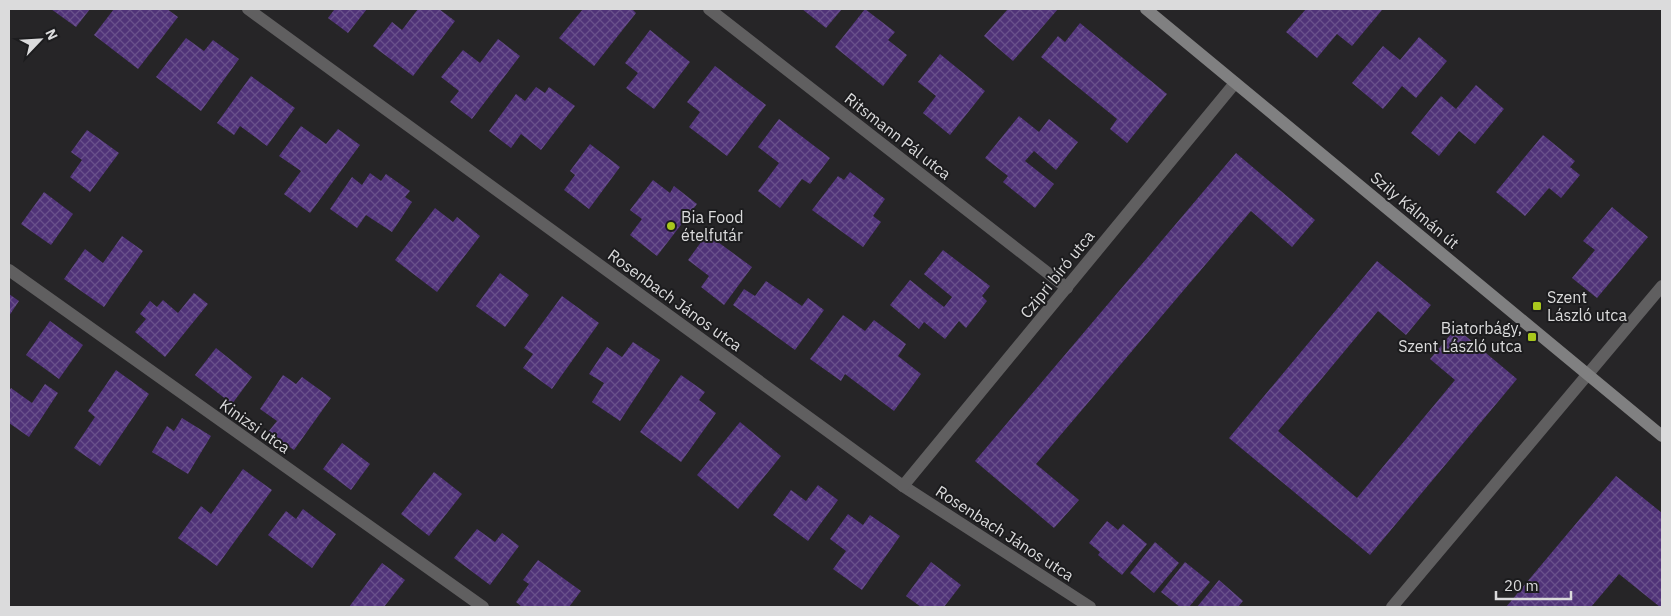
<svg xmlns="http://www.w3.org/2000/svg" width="1671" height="616" font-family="'IBM Plex Sans',sans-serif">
<defs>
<pattern id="building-cross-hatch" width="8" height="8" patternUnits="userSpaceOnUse" patternTransform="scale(1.25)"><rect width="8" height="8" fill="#503378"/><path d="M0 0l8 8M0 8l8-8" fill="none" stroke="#69508b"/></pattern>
</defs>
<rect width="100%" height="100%" fill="#262527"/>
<g fill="url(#building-cross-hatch)">
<path d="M51 9H90L76 27Z"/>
<path d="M114 9H167L178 17 138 69 94 35Z"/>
<path d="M333 9H367L348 33 328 18 334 10Z"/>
<path d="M418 9H439L455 21 413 76 373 46 392 22 402 30Z"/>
<path d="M583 9H632L636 13 594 66 559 38Z"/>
<path d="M802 9H842L826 28Z"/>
<path d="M865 9 895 32 888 40 907 55 883 86 835 47Z"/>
<path d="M1005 9H1058L1013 61 984 36 1007 10Z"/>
<path d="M1306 9H1381L1382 10 1352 46 1337 34 1317 58 1286 32Z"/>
<path d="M1080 23 1167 94 1127 143 1110 129 1117 119 1041 57 1058 36 1065 42Z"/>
<path d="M650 30 690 62 654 109 626 88 638 73 625 63Z"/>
<path d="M1419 37 1447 61 1416 98 1402 86 1383 109 1352 83 1383 46 1400 60Z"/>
<path d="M186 38 204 51 213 40 239 59 201 111 156 77Z"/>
<path d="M498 39 520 56 472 119 450 102 459 91 441 77 463 50 480 63Z"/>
<path d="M940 54 985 91 950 135 923 113 936 96 918 82Z"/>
<path d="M715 66 766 105 727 156 689 127 700 112 687 102Z"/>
<path d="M251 76 295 108 267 146 240 126 234 135 217 123Z"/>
<path d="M1476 85 1504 109 1475 144 1459 131 1439 156 1411 133 1441 96 1456 109Z"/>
<path d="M536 87 545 93 549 87 575 106 541 150 521 134 511 148 489 131 516 94 525 101Z"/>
<path d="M1019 116 1039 132 1049 119 1078 142 1056 170 1034 151 1025 161 1054 184 1035 208 1003 182 1008 176 985 158Z"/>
<path d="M779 119 830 158 810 184 802 179 780 208 758 191 779 163 758 147Z"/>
<path d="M301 126 326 144 338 129 360 145 310 213 284 194 301 171 279 156Z"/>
<path d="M87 130 119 153 90 192 70 177 82 160 71 152Z"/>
<path d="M1543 135 1575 161 1570 167 1580 175 1561 198 1549 188 1525 216 1496 192Z"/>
<path d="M590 144 620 167 589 209 564 190 575 175 570 171Z"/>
<path d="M1236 153 1315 220 1292 247 1251 211 1036 464 1079 500 1054 528 975 461Z"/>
<path d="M850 172 885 199 873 216 881 222 863 247 812 210 838 176 844 180Z"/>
<path d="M370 173 381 181 386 174 410 191 405 197 412 202 392 232 366 215 357 228 330 209 352 177 362 185Z"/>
<path d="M653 180 670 193 674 186 697 204 657 256 630 235 642 219 630 210Z"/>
<path d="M44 192 73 214 51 245 21 224Z"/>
<path d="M1612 207 1648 237 1597 298 1572 278 1595 250 1583 241Z"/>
<path d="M435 208 453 222 457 217 480 236 437 292 395 260Z"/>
<path d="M707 234 752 267 724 305 701 287 709 276 688 260Z"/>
<path d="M122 236 143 251 104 307 64 279 85 249 103 263Z"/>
<path d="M943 250 990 286 982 296 987 301 966 328 959 321 945 339 924 322 919 329 890 305 910 280 944 307 952 297 924 274Z"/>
<path d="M1377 261 1431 305 1406 335 1378 311 1278 431 1357 498 1455 380 1430 359 1456 328 1517 379 1370 555 1229 438Z"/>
<path d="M500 273 529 295 505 327 476 306Z"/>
<path d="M766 281 802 306 808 298 824 310 795 350 733 305 744 289 755 296Z"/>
<path d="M194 293 208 304 165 357 135 332 146 319 140 314 150 301 157 307 163 300 178 313Z"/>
<path d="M9 294 19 301 9 316Z"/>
<path d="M562 296 599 323 552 389 523 368 533 354 524 348Z"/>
<path d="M843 315 865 331 874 320 906 344 898 356 921 374 894 411 845 374 841 381 810 359Z"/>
<path d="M50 321 83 345 59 379 26 355Z"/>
<path d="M633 342 660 360 620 421 592 402 604 383 589 374 607 347 622 357Z"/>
<path d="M216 348 252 377 232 404 195 375Z"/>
<path d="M116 370 149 394 100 466 74 448 95 417 88 411Z"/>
<path d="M283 375 296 384 302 377 331 398 294 450 268 432 277 421 260 409Z"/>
<path d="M681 375 705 392 699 400 716 413 681 462 640 432Z"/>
<path d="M45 384 58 393 29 437 9 423V391L11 388 32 403Z"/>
<path d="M182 418 211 436 188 474 152 452 167 426 174 431Z"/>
<path d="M740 422 781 456 738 509 697 475Z"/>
<path d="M342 443 370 464 351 490 323 469Z"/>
<path d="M243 469 272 490 217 566 178 538 201 506 211 514Z"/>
<path d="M434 472 462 494 429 536 401 514Z"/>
<path d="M1616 476 1662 513V607H1660L1619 574 1591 607H1506Z"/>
<path d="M818 485 838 500 808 541 773 515 791 490 806 501Z"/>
<path d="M303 509 336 534 312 568 268 535 286 511 296 519Z"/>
<path d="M848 514 863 525 870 515 900 536 862 590 833 569 846 551 830 539Z"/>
<path d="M1107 521 1118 530 1123 524 1147 544 1122 575 1098 555 1100 552 1089 543Z"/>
<path d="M477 529 495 542 502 533 519 546 490 585 454 558Z"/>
<path d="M1155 542 1179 563 1154 593 1130 573Z"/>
<path d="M538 560 581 591 569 607H522L516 602 529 584 523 580Z"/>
<path d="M931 562 961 585 944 607H921L906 596Z"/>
<path d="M1185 562 1210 582 1189 607H1180L1161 592Z"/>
<path d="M382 563 405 580 384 607H349Z"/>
<path d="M1219 580 1243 601 1238 607H1197Z"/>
</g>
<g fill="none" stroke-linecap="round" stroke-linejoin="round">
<g stroke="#605f60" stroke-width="12">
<path d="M248 9 903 486 1090 607"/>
<path d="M709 9 1067 288"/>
<path d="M9 270 483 607"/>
<path d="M903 486 1235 83"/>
<path d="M1392 607 1662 286"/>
</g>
<path stroke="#808081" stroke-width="12" d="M1146 9 1662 436"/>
</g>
<g fill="#a8c71d" stroke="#1c1c1e" stroke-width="2">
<circle cx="671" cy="226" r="5"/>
<rect x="1532" y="301" width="10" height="10" rx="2.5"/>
<rect x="1527" y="332" width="10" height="10" rx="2.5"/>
</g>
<g text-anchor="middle" stroke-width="4" stroke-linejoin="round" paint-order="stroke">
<g font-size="16" fill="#dbdbdc" stroke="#1c1c1e">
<text transform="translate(898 136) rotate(38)" y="6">Ritsmann Pál utca</text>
<text transform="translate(1415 210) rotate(40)" y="6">Szily Kálmán út</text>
<text transform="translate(1057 274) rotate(-51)" y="6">Czipri bíró utca</text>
<text transform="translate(675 300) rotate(36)" y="6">Rosenbach János utca</text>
<text transform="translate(255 426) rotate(35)" y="6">Kinizsi utca</text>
<text transform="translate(1005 533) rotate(33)" y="6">Rosenbach János utca</text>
</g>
<g font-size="16" fill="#dbdbdc" stroke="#1c1c1e" text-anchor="start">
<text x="681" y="223">Bia Food<tspan x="681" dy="18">ételfutár</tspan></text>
<text x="1547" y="303">Szent<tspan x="1547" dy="18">László utca</tspan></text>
<text x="1522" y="334" text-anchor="end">Biatorbágy,<tspan x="1522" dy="18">Szent László utca</tspan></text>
</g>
</g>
<rect width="1671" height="616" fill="none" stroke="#dbdbdc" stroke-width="20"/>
<g transform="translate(40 40) rotate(65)" stroke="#1c1c1e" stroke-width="4" paint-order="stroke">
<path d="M0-4L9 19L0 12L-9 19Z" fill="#dbdbdc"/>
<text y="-8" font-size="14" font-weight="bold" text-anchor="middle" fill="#dbdbdc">N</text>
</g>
<path d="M1496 591v8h75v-8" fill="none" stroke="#dbdbdc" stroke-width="2.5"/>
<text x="1504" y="591" font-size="15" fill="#dbdbdc" stroke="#1c1c1e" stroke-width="4" paint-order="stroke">20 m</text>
</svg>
